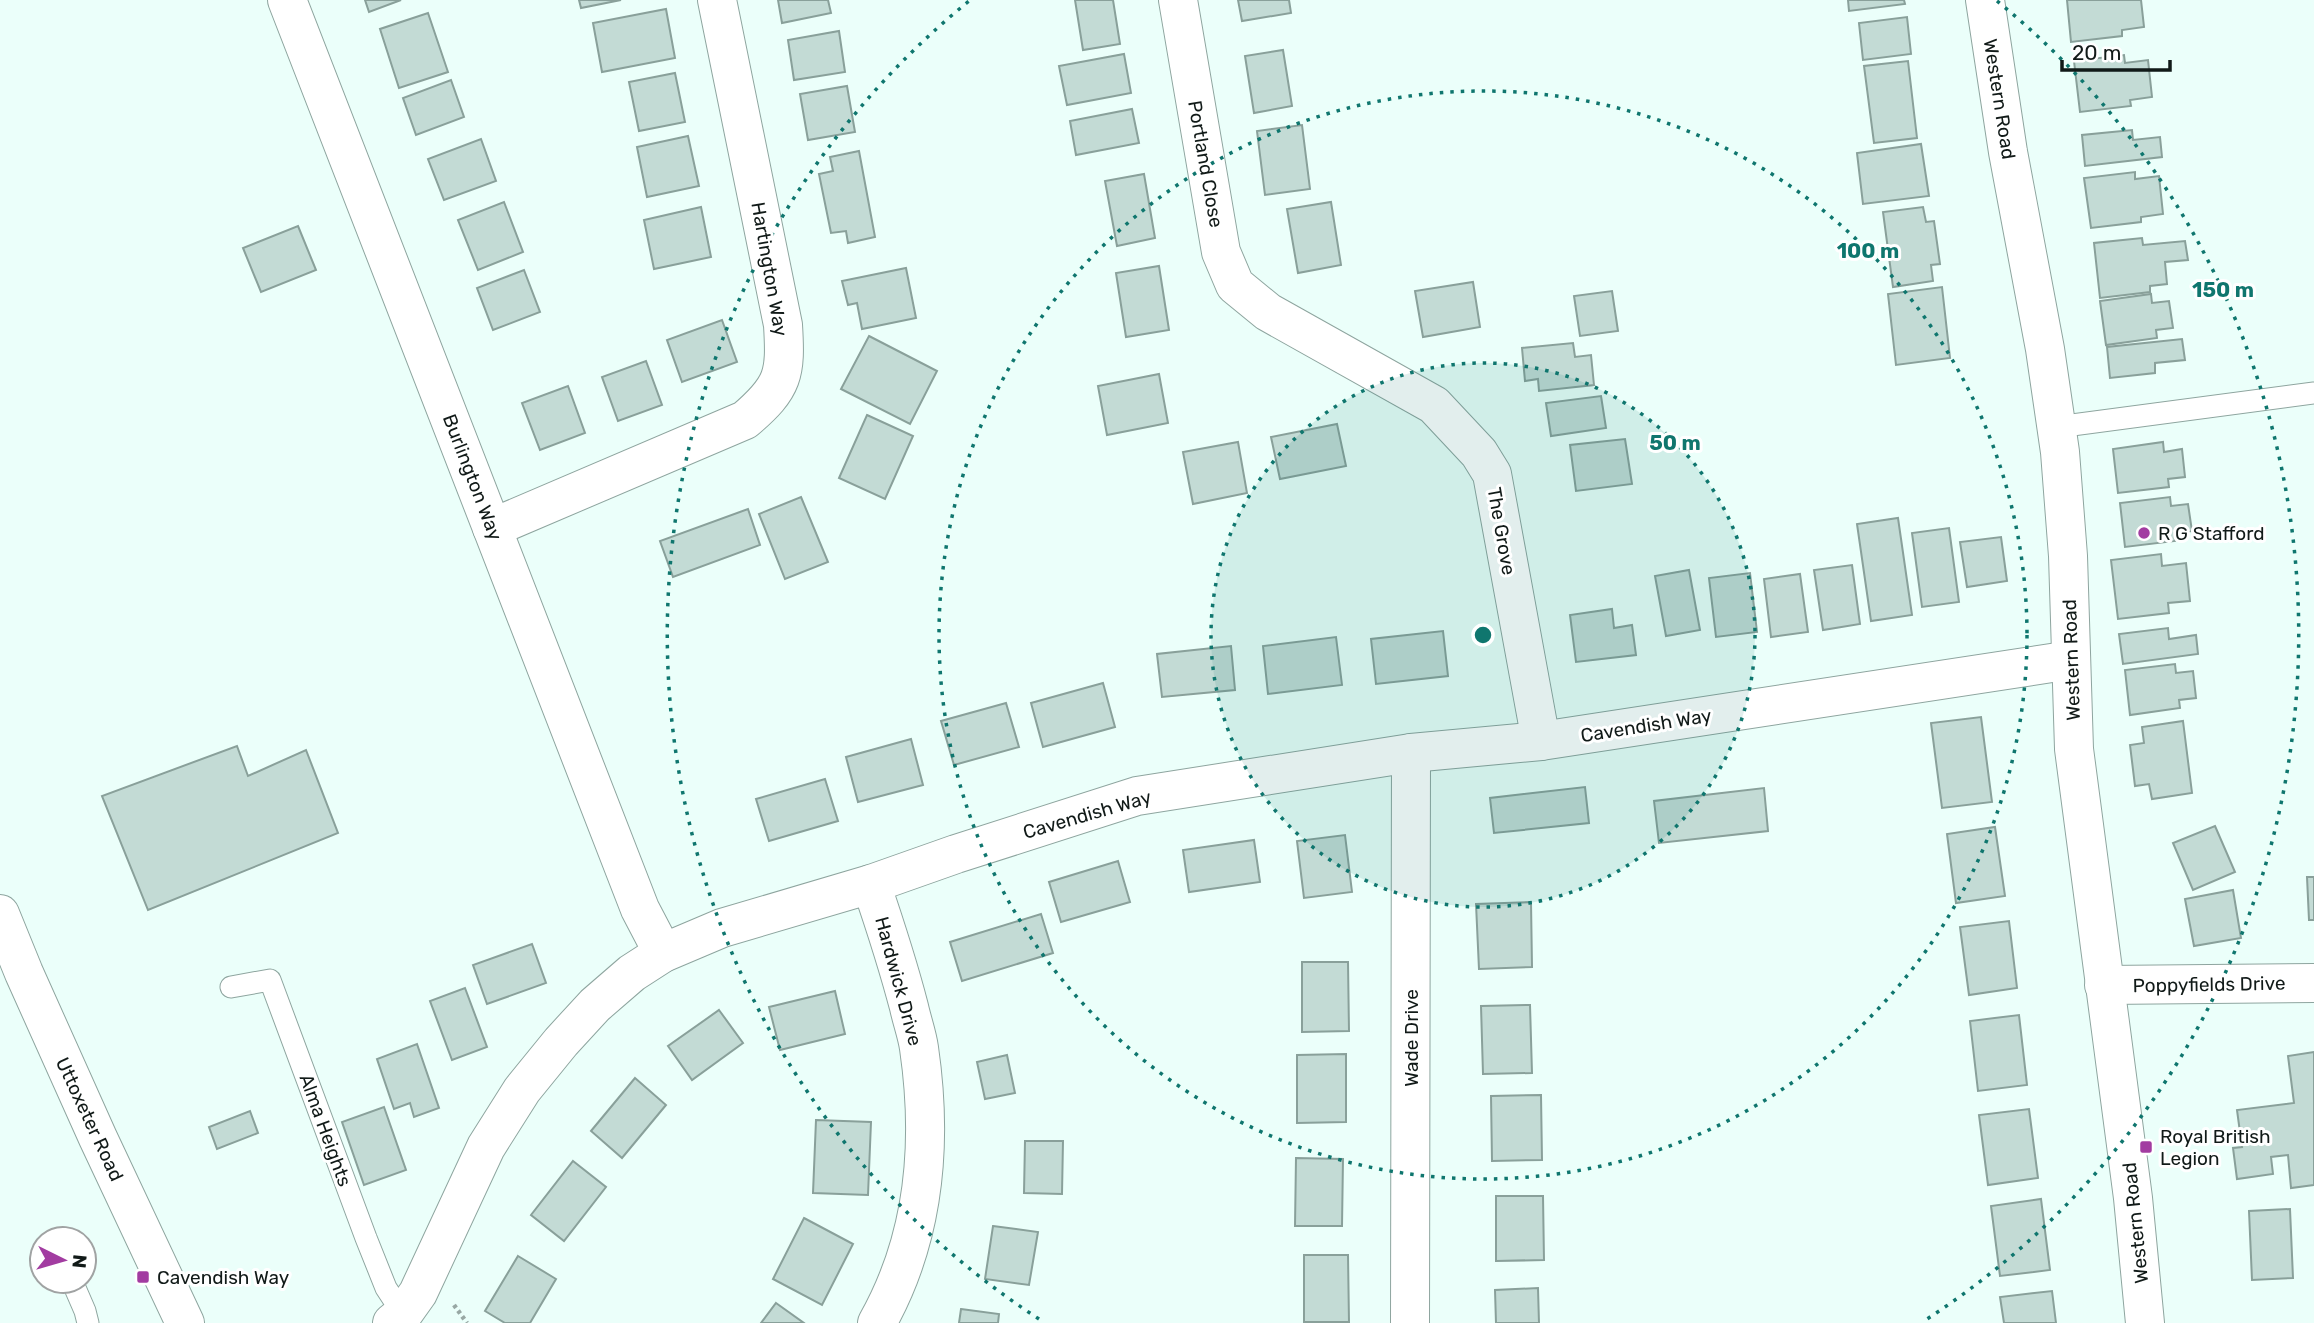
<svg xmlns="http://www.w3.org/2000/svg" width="2314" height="1323" font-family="Rubik,sans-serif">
<rect width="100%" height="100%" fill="#ebfffa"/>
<g fill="#c3dbd5" stroke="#89a09a" stroke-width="2">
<path d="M365 0H401L369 12Z"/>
<path d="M579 0H621L581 8Z"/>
<path d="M778 0H828L831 13 782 23Z"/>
<path d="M1075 0H1113L1120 44 1083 50Z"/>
<path d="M1238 0H1289L1291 13 1242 21Z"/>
<path d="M1848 0H1904L1905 4 1849 11Z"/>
<path d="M2067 0H2141L2144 27 2122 30V36L2071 42Z"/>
<path d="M666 9 675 58 602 72 593 23Z"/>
<path d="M428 13 448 72 399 88 380 29Z"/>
<path d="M1907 17 1911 54 1863 60 1859 23Z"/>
<path d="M839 31 845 72 794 80 788 40Z"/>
<path d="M1283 50 1292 106 1254 113 1245 56Z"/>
<path d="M1124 54 1131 93 1067 105 1059 66Z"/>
<path d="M2124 55 2125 63 2148 60 2152 97 2130 100 2131 106 2080 112 2074 61Z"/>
<path d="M1908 61 1917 138 1874 143 1864 66Z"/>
<path d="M675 73 685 122 639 131 629 82Z"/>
<path d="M451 80 464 117 416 135 403 98Z"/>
<path d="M847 86 855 132 808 140 800 94Z"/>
<path d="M1132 109 1139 143 1076 155 1070 121Z"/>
<path d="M1302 125 1310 189 1265 195 1257 131Z"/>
<path d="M2132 130 2133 140 2160 137 2162 157 2085 166 2082 135Z"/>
<path d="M688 136 699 186 647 197 637 147Z"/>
<path d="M481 139 496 181 444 200 428 159Z"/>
<path d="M1921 144 1929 196 1863 204 1857 153Z"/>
<path d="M859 151 875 237 848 243 846 231 831 233 819 174 833 171 830 157Z"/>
<path d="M2135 172V179L2159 176 2163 214 2141 217V222L2091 228 2084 178Z"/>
<path d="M1144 174 1155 238 1117 246 1105 181Z"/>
<path d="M504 202 523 252 478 270 458 220Z"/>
<path d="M1331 202 1341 265 1298 273 1287 209Z"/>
<path d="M701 207 711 257 654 269 644 220Z"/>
<path d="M1923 207 1926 222 1934 221 1940 264 1931 265 1933 281 1893 287 1883 212Z"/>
<path d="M298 226 316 270 261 292 243 248Z"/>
<path d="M2142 238 2143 245 2185 241 2188 260 2165 262 2167 284 2150 286V292L2100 298 2094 243Z"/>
<path d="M1159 266 1169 330 1126 337 1116 273Z"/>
<path d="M906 268 916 318 862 329 857 303 848 305 842 281Z"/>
<path d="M524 270 540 312 493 330 477 288Z"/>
<path d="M1473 282 1480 327 1423 337 1415 291Z"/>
<path d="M1942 287 1950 358 1896 365 1888 294Z"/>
<path d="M1612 291 1618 331 1580 336 1574 296Z"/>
<path d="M2151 294 2152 303 2169 301 2173 328 2156 330 2157 338 2106 345 2100 301Z"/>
<path d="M722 320 737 362 682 382 667 340Z"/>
<path d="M869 336 937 371 910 424 841 389Z"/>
<path d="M2182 339 2185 360 2155 363V373L2110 378 2107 347Z"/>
<path d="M1573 343 1575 357 1591 355 1594 385 1539 391 1538 379 1525 381 1522 348Z"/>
<path d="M646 361 662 405 618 421 602 377Z"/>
<path d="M1159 374 1168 423 1107 435 1098 386Z"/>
<path d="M568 386 585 433 540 450 522 403Z"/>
<path d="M1601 396 1606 428 1551 436 1546 403Z"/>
<path d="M867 415 913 436 885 499 839 478Z"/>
<path d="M1337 424 1346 466 1280 479 1271 437Z"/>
<path d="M1625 439 1632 484 1576 491 1570 445Z"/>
<path d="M1238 442 1247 493 1193 504 1183 452Z"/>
<path d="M2163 442 2164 452 2182 449 2185 477 2168 479 2169 487 2118 493 2113 449Z"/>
<path d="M801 497 828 562 785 579 759 514Z"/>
<path d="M2170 497 2171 506 2188 504 2192 531 2174 533 2175 541 2125 547 2120 503Z"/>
<path d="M748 509 760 545 673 577 660 541Z"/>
<path d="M1898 518 1912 615 1871 621 1857 524Z"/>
<path d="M1949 528 1959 602 1922 607 1912 533Z"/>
<path d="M2001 537 2007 581 1967 587 1960 542Z"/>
<path d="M2161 554 2162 566 2186 563 2190 601 2168 603 2169 613 2118 619 2111 560Z"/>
<path d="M1852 565 1860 624 1823 630 1814 570Z"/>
<path d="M1689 570 1700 630 1666 636 1655 576Z"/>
<path d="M1750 573 1757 632 1716 637 1709 578Z"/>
<path d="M1800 574 1808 632 1771 637 1764 579Z"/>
<path d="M1612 609 1614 628 1632 625 1636 655 1576 662 1570 615Z"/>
<path d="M2168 628 2169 639 2196 635 2198 654 2123 664 2119 634Z"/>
<path d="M1443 631 1448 676 1376 684 1371 639Z"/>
<path d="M1336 637 1342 685 1268 694 1263 646Z"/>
<path d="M1231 646 1235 690 1162 697 1157 654Z"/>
<path d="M2175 664 2176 673 2193 671 2196 698 2179 700 2180 708 2130 715 2125 670Z"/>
<path d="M1103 683 1115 727 1043 747 1031 703Z"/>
<path d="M1006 703 1019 747 954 765 941 721Z"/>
<path d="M1981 717 1992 802 1942 808 1931 723Z"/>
<path d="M2183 721 2192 793 2152 799 2149 784 2135 786 2130 745 2144 743 2142 727Z"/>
<path d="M911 739 923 785 858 802 846 757Z"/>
<path d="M237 746 248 776 306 750 338 833 148 910 102 796Z"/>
<path d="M825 779 838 821 769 841 756 799Z"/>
<path d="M1585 787 1589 823 1494 833 1490 798Z"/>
<path d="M1764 788 1768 831 1659 843 1654 801Z"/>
<path d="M2215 826 2235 872 2193 890 2173 843Z"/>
<path d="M1995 827 2005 896 1956 903 1947 834Z"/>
<path d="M1345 835 1352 892 1304 898 1297 841Z"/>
<path d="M1254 840 1260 882 1189 892 1183 850Z"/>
<path d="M1118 861 1130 902 1061 922 1049 882Z"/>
<path d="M2307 877H2314V920H2309Z"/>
<path d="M2233 890 2241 938 2194 946 2185 899Z"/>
<path d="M1531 902 1532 967 1479 969 1476 904Z"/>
<path d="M1041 914 1053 953 962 981 950 942Z"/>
<path d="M2009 921 2017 988 1969 995 1960 927Z"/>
<path d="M532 944 546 983 487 1004 473 965Z"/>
<path d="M1302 962H1348L1349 1031 1302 1032Z"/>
<path d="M465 988 487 1047 452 1060 430 1001Z"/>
<path d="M835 991 845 1034 780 1050 769 1007Z"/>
<path d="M1530 1005 1532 1073 1483 1074 1481 1006Z"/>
<path d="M719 1010 743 1043 692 1080 668 1046Z"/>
<path d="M2019 1015 2027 1085 1978 1091 1970 1021Z"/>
<path d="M417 1044 439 1108 414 1117 410 1103 394 1109 377 1059Z"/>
<path d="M2314 1052V1185L2291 1188 2288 1155 2271 1157 2273 1174 2237 1179 2233 1148 2242 1147 2237 1110 2294 1103 2288 1056Z"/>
<path d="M1346 1054V1122L1297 1123V1055Z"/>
<path d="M1007 1055 1015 1093 985 1099 977 1062Z"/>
<path d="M635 1078 666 1105 622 1158 591 1131Z"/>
<path d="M1541 1095 1542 1160 1492 1161 1491 1096Z"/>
<path d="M384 1107 406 1170 364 1185 342 1122Z"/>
<path d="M2029 1109 2038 1178 1988 1185 1979 1115Z"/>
<path d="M250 1111 258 1133 217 1149 209 1127Z"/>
<path d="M816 1120 871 1122 868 1195 813 1193Z"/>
<path d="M1025 1141H1063L1062 1194 1024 1193Z"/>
<path d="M1296 1158 1343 1159 1342 1226H1295Z"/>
<path d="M573 1161 606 1187 564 1241 531 1215Z"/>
<path d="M1496 1196H1543L1544 1260 1496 1261Z"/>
<path d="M2041 1199 2050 1270 2000 1276 1991 1206Z"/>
<path d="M2290 1209 2293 1278 2252 1280 2249 1211Z"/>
<path d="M804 1218 853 1244 822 1305 773 1279Z"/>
<path d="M993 1226 1038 1232 1029 1285 985 1279Z"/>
<path d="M1304 1255H1348L1349 1322H1304Z"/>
<path d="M518 1256 556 1279 530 1323H505L485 1311Z"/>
<path d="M1538 1288 1539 1323H1496L1495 1290Z"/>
<path d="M2052 1291 2056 1323H2004L2000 1297Z"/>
<path d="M776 1303 804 1323H761Z"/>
<path d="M961 1309 999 1314 998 1323H959Z"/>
</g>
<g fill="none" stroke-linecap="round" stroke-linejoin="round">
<defs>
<g id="lane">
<path d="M2057 427 2314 393"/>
<path d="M231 987 270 980 366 1238 386 1288 403 1314"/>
<path d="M72 1281 85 1311 88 1323"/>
</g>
<g id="street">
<path d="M1178 0 1221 252 1235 285 1268 312 1434 405 1479 453 1492 474 1541 741"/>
<path d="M492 528 745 420C784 387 786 374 783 325L717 0"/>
<path d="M871 884C885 925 898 965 909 1007 912 1021 917 1034 919 1048 933 1144 925 1238 877 1323"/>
<path d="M2104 985 2314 983"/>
<path d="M392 1323 403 1314 418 1293 486 1147 522 1090 561 1042 595 1005 632 973 663 953 722 928 871 884 956 854 1137 796 1411 753 1541 741 2071 660"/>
<path d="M1410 1323 1411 753"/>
</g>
<g id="secondary">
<path d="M287 0 640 909 663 953"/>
<path d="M1985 0 2008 152 2045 349 2060 452 2068 556 2074 749 2133 1198 2145 1323"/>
<path d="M0 914 24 973 98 1138 185 1323"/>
</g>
</defs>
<use href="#lane" stroke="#8ea59f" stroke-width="23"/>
<use href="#street" stroke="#8ea59f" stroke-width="40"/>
<use href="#secondary" stroke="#8ea59f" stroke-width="40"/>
<path stroke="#98a8a4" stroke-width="4.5" stroke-dasharray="3.5 3.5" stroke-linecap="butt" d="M454 1305 467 1323"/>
<use href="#lane" stroke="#fff" stroke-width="21"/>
<use href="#street" stroke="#fff" stroke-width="38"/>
<use href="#secondary" stroke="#fff" stroke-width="38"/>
</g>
<circle cx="1483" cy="635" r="272" fill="#0f766e" fill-opacity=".12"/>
<g fill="none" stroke="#0f766e" stroke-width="3.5" stroke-dasharray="3.5 7">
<circle cx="1483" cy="635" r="272"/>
<circle cx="1483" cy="635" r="544"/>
<path d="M1039 1319A816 816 0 0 1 969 1M1997 1A816 816 0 0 1 1927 1319"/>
</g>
<g fill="#a23ca1" stroke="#fff" stroke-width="2.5">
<circle cx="2144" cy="533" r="7"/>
<rect x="2139" y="1140" width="14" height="14" rx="3.5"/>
<rect x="136" y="1270" width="14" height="14" rx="3.5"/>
</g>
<g text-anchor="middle" stroke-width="6" stroke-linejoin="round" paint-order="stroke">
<g font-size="19" fill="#111a18" stroke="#fff">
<text transform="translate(2000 99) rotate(81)" y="7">Western Road</text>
<text transform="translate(1206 164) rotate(80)" y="7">Portland Close</text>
<text transform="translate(770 269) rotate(80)" y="7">Hartington Way</text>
<text transform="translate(473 477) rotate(69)" y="7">Burlington Way</text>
<text transform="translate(1502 531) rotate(80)" y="7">The Grove</text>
<text transform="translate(2071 660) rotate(-92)" y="7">Western Road</text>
<text transform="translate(1646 725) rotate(-9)" y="7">Cavendish Way</text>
<text transform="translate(1087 814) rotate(-16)" y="7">Cavendish Way</text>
<text transform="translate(899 981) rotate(75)" y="7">Hardwick Drive</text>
<text transform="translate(2209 984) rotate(-1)" y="7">Poppyfields Drive</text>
<text transform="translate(1411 1038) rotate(-90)" y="7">Wade Drive</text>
<text transform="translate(90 1119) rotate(65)" y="7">Uttoxeter Road</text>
<text transform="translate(326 1130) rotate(70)" y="7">Alma Heights</text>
<text transform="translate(2135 1223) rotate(-96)" y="7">Western Road</text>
</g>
<g font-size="19" fill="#111a18" stroke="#fff" text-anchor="start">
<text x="2158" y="540">R G Stafford</text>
<text x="2160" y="1143">Royal British<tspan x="2160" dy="22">Legion</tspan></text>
<text x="157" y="1284">Cavendish Way</text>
</g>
</g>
<circle cx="1483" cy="635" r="10" fill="#0f766e" stroke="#fff" stroke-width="3.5"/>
<g font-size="21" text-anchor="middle" font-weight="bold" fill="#0f766e" stroke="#fff" stroke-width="6" stroke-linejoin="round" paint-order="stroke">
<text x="1868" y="258">100 m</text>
<text x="2223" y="297">150 m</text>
<text x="1675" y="450">50 m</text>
</g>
<g transform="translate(63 1260) rotate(95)"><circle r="33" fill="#ffffff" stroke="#a0a3a3" stroke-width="2"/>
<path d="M0-5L12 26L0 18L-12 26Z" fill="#a23ca1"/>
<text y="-10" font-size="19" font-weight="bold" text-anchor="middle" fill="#111a18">N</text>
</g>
<path d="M2062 60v10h108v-10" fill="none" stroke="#111a18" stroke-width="3.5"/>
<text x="2072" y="60" font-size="21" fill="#111a18" stroke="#ffffff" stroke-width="5" paint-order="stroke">20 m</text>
</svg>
